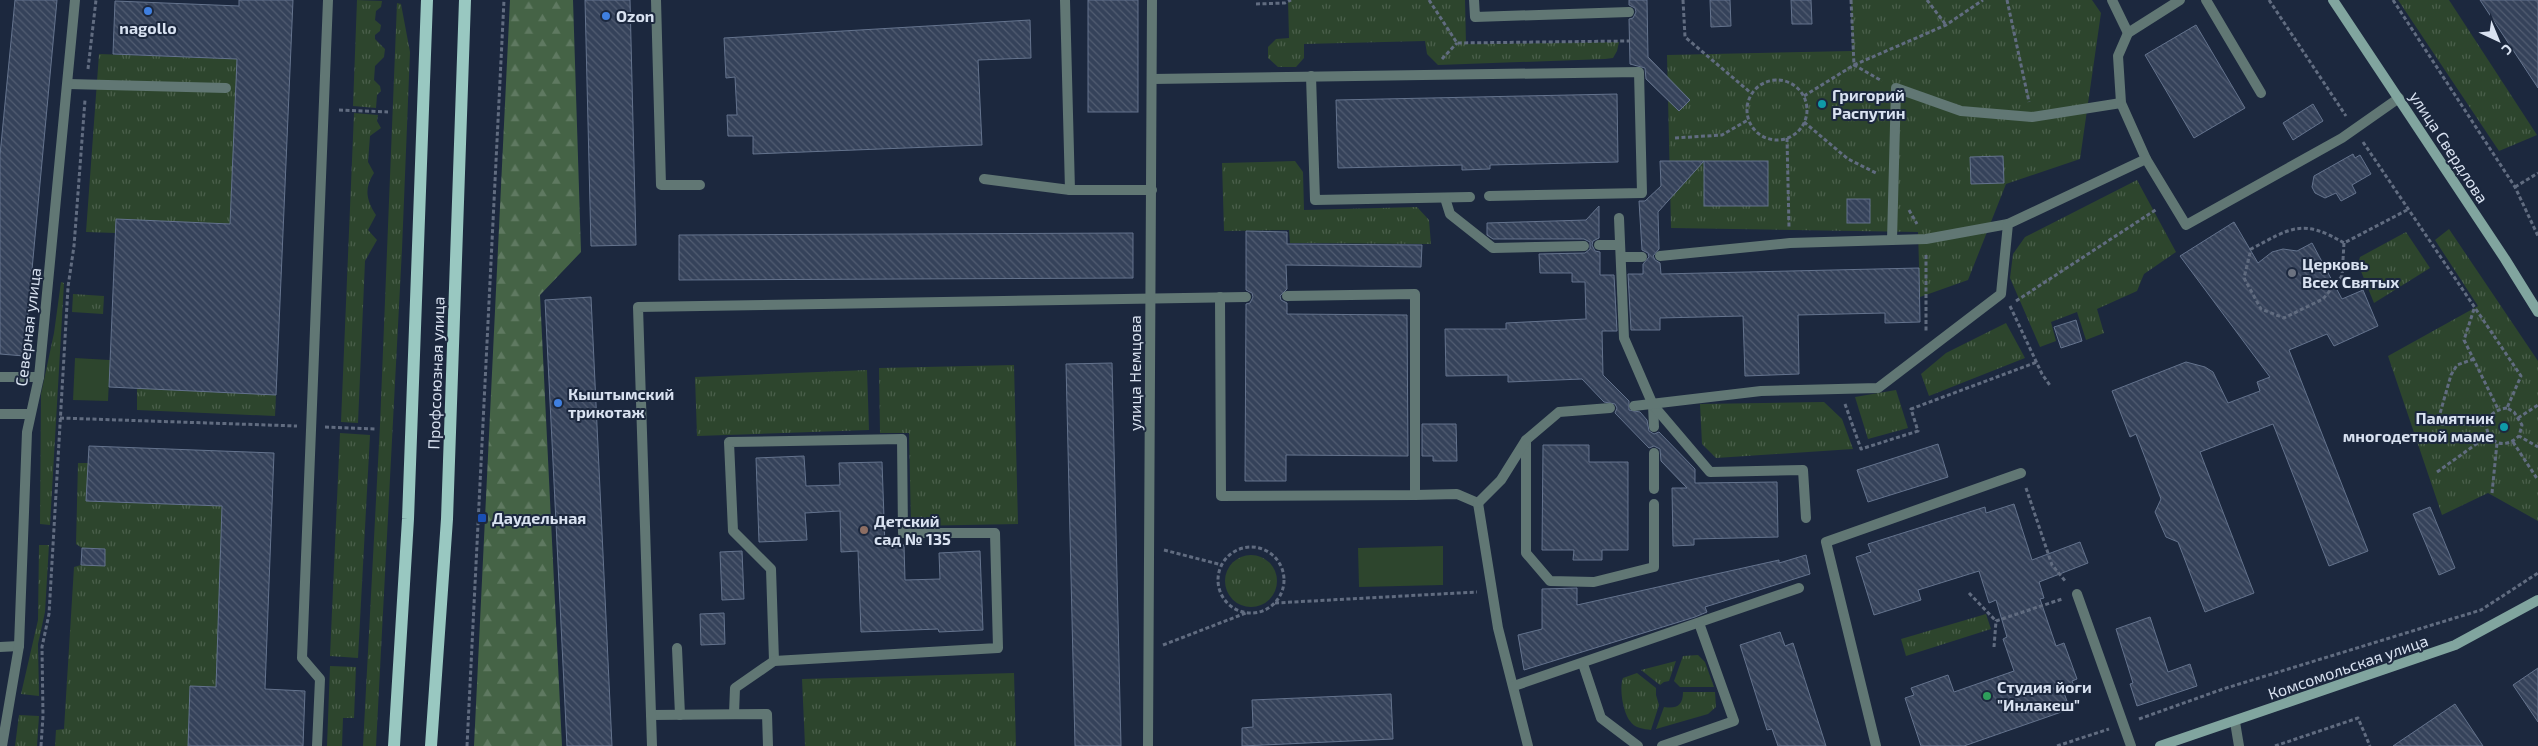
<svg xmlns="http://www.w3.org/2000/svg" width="2538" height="746" font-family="'Exo 2',sans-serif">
<defs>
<pattern id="grass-tufts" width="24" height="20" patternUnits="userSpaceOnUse" patternTransform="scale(1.25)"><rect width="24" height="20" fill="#2d452d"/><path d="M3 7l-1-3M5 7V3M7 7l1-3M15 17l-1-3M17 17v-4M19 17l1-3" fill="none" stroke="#4b604c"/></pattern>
<pattern id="forest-firs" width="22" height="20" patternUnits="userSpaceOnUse" patternTransform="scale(1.25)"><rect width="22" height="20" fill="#456346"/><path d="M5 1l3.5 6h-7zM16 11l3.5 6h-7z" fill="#5f7961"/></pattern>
<pattern id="building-back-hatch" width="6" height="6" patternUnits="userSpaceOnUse" patternTransform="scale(1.25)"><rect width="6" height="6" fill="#35425a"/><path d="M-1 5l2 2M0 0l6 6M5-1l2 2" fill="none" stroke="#525d72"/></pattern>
</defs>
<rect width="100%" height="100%" fill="#1c283e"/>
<g fill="url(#grass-tufts)">
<path d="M357 0 382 1 381 7 376 11 375 20 381 25 380 31 375 35V39L385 49 384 57 375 66 374 80 380 86 381 91 377 95 376 108 353 106Z"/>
<path d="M1288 0H1465L1466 44 1619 42 1617 51 1613 58 1605 59 1438 65 1427 54 1425 41 1304 44V58L1296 67H1278L1268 58V47L1276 39 1289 38Z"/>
<path d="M1851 0H2092L2101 13 2080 159 2006 184 1968 280 1920 297 1918 232 1671 228 1667 55 1852 51Z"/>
<path d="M2398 0H2449L2537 135 2499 151Z"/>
<path d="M397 3 401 4 410 52 402 249 376 746H363L380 425Z"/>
<path d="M99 54 237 59 230 224 117 219 116 233 86 232Z"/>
<path d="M354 113 378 115 377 121 381 128 370 136 368 162 374 173C364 188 366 200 376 215L368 230 377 240 365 261 358 423 341 422Z"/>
<path d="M1295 161 1303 172 1304 210 1417 207 1429 220 1431 244 1290 243 1289 230 1224 231 1222 163Z"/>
<path d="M2137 180 2176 252 2144 274 2137 291 2097 309 2104 333 2086 340 2077 312 2051 322 2056 341 2040 347 2010 278 2013 254 2025 237Z"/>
<path d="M2449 229 2538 361V521L2488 493 2442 515 2388 356 2478 306 2435 240Z"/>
<path d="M2406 232 2430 268 2374 303 2358 264 2360 257Z"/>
<path d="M61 282 64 283 50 525 40 524 41 394 54 333Z"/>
<path d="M73 294 104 296 103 314 72 312Z"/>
<path d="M2006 323 2025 358 1929 396 1921 374 1946 353Z"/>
<path d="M1014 365 1018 524 911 526 909 433H880L879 368Z"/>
<path d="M867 370 869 430 697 436 695 377Z"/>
<path d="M137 388 276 395 275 416 137 410Z"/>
<path d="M1896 390 1908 428 1868 439 1855 397Z"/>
<path d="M1824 402 1842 419 1853 449 1716 458 1702 444 1700 404Z"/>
<path d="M340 433 370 435 358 658 330 656Z"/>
<path d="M78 463H88L87 501 222 506 216 687 190 686 188 746H55L56 730 64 729 74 567 81 565H105V549L82 548 76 544Z"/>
<path d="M39 545H49L45 612 38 644 39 696 21 694 38 620Z"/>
<circle cx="1251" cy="581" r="26"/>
<path d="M1986 614 1991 629 1906 656 1901 639Z"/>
<path d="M1698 655 1705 662 1714 687H1680L1674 681 1683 656Z"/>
<path d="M1676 661 1669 681 1664 682 1660 685 1641 670Z"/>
<path d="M330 666 356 667 354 718H343L342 746H327Z"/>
<path d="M1014 673 1016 746H805L802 679Z"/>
<path d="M1637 673 1656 688V695L1659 705 1651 730C1644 729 1634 728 1630 721 1623 712 1619 688 1623 678Z"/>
<path d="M1683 692H1715L1716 707 1708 714 1656 729 1664 707C1676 709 1683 706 1683 692Z"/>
<path d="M19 715 39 716 37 746H15Z"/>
</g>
<path fill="url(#forest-firs)" d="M510 0H573L581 252 540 295 562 746H474Z"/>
<g fill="#2d452d">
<path d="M75 358 110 360 108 401 73 400Z"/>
<path d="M1443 546V585L1359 587 1358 548Z"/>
</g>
<g fill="url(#building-back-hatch)" stroke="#64738d">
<path d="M15 0H57L24 356 0 354V155Z"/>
<path d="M239 0H293L276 395 109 387 116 219 230 224 237 59 113 54 115 1 239 6Z"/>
<path d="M585 0H630L636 245 591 246Z"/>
<rect x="1088" y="0" width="50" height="112"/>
<path d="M1629 0H1647L1648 57 1690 100 1679 111 1646 79 1645 68 1630 64 1629 19 1633 18 1636 12 1635 8 1629 5Z"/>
<path d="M1710 0H1730L1731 26 1711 27Z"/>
<path d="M1791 0H1811L1812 24H1792Z"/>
<path d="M2480 0H2538V88Z"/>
<path d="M1030 20 1031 58 978 60 982 145 753 154V136H728L727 115H737L735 77 726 78 724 38Z"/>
<path d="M2196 25 2245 108 2194 138 2145 55Z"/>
<path d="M1617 94 1618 162 1490 165V169L1462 170V165L1338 168 1336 100Z"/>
<path d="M2313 104 2323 121 2293 140 2283 123Z"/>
<path d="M2353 154 2355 158 2360 155 2371 174 2352 185 2356 193 2341 201 2336 193 2325 198 2315 193 2312 187 2314 176Z"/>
<path d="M2003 156 2004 183 1971 184 1970 157Z"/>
<path d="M1660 161H1704L1658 212 1659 249 1653 256 1655 260 1660 263 1661 274 1919 268 1920 322 1885 323V313L1798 315 1799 374 1745 376 1743 316 1660 318V330H1631L1628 274H1643V264L1649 257 1648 253 1642 250 1639 201H1645L1661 186Z"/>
<rect x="1704" y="161" width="64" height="45"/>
<rect x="1847" y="199" width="23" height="24"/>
<path d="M1599 206V238L1593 241 1592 245 1595 251 1600 252V275H1614L1617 331H1602L1603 375 1629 401V410L1640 412 1647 420 1649 431 1654 434 1659 432 1695 469V483L1777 482 1778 537 1694 539V545L1673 546 1672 488H1687L1661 461 1660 449 1654 446 1649 448 1615 413 1617 408 1615 404 1604 402 1582 379 1508 382V375L1446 376 1445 329H1506V323L1586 319 1585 282H1572V273H1540L1539 254 1585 253 1590 249V242L1584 239H1493L1487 235V223L1586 220Z"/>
<path d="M2234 222 2258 263 2272 252 2283 249 2297 251 2312 243 2342 299 2363 290 2378 326 2334 346 2327 334 2289 350 2368 551 2329 566 2273 424 2200 452 2254 593 2205 612 2178 542 2166 537 2155 512 2161 499 2136 434 2130 437 2112 391 2186 362 2205 367 2213 372 2228 403 2260 391 2257 382 2270 377 2180 256Z"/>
<path d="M1246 231 1287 232V244L1422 245 1421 267 1286 265 1287 289 1280 296 1281 300 1287 303V314L1407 315 1408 456 1286 455V481H1245L1246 304 1250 303 1253 297 1252 293 1246 290Z"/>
<path d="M1133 233V278L679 280V235Z"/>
<path d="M591 297 612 746H567L545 300Z"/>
<path d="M2076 320 2082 341 2061 348 2054 327Z"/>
<path d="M1112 363 1121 746H1075L1066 364Z"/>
<path d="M1422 424H1456L1457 461H1433V456H1422Z"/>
<path d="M1938 444 1948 477 1868 502 1857 470Z"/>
<path d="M1543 445H1589V462H1628V550H1602V560H1573L1574 550H1542Z"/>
<path d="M89 446 274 453 265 689 305 691 303 746H188L190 686 216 687 222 506 86 501Z"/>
<path d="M804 456 806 486 840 485 839 463 882 462 885 546 904 545 905 580 940 579 939 553 980 551 983 630 939 632 938 629 861 632 858 551 841 552 840 511 805 513 807 540 759 542 756 458Z"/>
<path d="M2014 504 2032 560 2080 542 2088 563 2039 582 2044 598 2040 599 2056 646 2064 643 2077 679 2072 681 2075 689 2064 693 2070 709 1964 746H1921L1905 698 1914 695 1911 688 1948 675 1954 692 2014 671 2003 639 2007 637 1996 600 1989 603 1979 571 1918 590 1921 600 1874 615 1856 557 1871 552 1868 544 1985 507 1986 513Z"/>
<path d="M2430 507 2455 568 2439 575 2413 514Z"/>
<path d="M82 548 105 549V566L81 565Z"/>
<path d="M742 551 744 599 722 600 720 552Z"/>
<path d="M1806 555 1810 574 1705 607 1707 612 1695 617 1524 670 1518 635 1542 629V589L1577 588V605L1779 560V563Z"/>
<path d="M724 613 725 644 701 645 700 614Z"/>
<path d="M2150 617 2168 672 2190 664 2197 686 2137 706 2130 684 2133 683 2116 629Z"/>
<path d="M1780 632 1785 646 1793 643 1826 746H1778L1772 729 1767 730 1740 645Z"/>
<path d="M2538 668V722L2513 685Z"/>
<path d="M1391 694 1393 739 1242 746V728L1253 727 1252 700Z"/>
<path d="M2455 704 2483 746H2393Z"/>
</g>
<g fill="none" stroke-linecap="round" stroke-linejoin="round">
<g stroke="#616c80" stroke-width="3" stroke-dasharray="4 2.5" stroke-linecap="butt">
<path d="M1429 0 1457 43 1630 41"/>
<path d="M1683 0 1685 37 1751 93"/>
<path d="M1851 0 1854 65 1946 25 1983 0"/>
<path d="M1927 0 1946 25"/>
<path d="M2007 0 2029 102"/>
<path d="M2269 0 2346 116"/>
<path d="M2393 0 2515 187 2538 236"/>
<path d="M1256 4 1285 3 1291 0"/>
<path d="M1442 59 1457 43"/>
<path d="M88 69 96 0"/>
<circle cx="1777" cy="110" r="30"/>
<path d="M1804 96 1854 65 1882 81"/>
<path d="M339 110 388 112"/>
<path d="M1804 122 1848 159 1878 174"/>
<path d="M1675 138 1722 135 1748 120"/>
<path d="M1787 138 1789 227"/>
<path d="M2363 142 2521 376 2507 408 2514 412 2522 425 2519 436 2538 447"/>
<path d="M2515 187 2538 173"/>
<path d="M1909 210 1917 224"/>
<path d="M2344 243 2342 276 2323 299 2284 318 2261 309 2244 278 2251 249C2291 228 2302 218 2344 243L2407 210"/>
<path d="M1926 255V331"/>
<path d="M2016 301 2157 209"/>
<path d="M2010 306 2042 374 2051 387"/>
<path d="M2474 309 2464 340 2498 409"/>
<path d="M2474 359 2457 365 2451 375 2437 424 2486 425"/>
<path d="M1845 404 1861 449 1918 431 1911 409 2037 362"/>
<path d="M2507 408C2469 413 2491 462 2519 436"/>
<path d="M60 418 297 426"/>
<path d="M2518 418 2538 405"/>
<path d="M325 427 375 429"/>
<path d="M2513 442 2538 480"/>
<path d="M2437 472 2489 435"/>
<path d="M2026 488 2052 565 2066 582"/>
<path d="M2492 493 2497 443"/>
<circle cx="1251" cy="580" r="33"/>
<path d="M1164 550 1222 565"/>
<path d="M1969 593 1996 621"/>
<path d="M1275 603 1477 592"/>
<path d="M1163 645 1246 613"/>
<path d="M1994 647 1996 621 2062 599"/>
<path d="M2139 719 2223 689 2481 610 2538 573"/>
<path d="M41 746 43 716 42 647 49 614 68 287 74 246 85 100"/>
<path d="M467 746 504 0"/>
<path d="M2057 746 2109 729"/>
<path d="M2275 746 2358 718 2370 746"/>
</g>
<g stroke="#617774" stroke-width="10">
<path d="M656 0 661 185H700"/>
<path d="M1065 0 1070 190"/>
<path d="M1474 0 1475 17 1629 12"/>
<path d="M2112 0 2128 33"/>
<path d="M2206 0 2261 93"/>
<path d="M1311 76 1315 200 1470 197"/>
<path d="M1152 79 1639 72 1642 193 1489 196"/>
<path d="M68 84 226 88"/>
<path d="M2146 159 2121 103 2118 56 2128 33 2180 0"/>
<path d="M984 179 1070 190H1152"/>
<path d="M1445 198 1450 214 1493 248 1584 246"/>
<path d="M1619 218 1624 338 1653 405 1654 427"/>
<path d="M1892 240 1926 239 2008 224"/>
<path d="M1599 245H1620"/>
<path d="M1660 256 1790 243 1892 240 1896 88 1961 111 2032 117 2121 103"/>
<path d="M1621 257H1642"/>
<path d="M1220 297 1221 496 1415 495V294L1287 296"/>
<path d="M0 377H39"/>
<path d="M1653 405 1710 472 1803 470 1806 518"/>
<path d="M1634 406 1761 391 1878 388 2001 294 2008 224 2146 159 2186 225 2342 138 2399 98"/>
<path d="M1610 408 1559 412 1526 440V553L1550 581 1594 582 1654 567V504"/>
<path d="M0 414H30"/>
<path d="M902 439 903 533H995L998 648 774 661 771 569 733 531 729 442Z"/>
<path d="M1654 453V489"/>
<path d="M1415 495 1457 494 1478 503"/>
<path d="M1478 503 1498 628 1528 746"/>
<path d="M1478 503 1501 480 1526 440"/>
<path d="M2077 594 2131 746"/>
<path d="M0 647 19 646"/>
<path d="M677 648 680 715"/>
<path d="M1583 664 1601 718 1638 746"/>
<path d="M1514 686 1799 588"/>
<path d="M734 714 735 688 774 661"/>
<path d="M651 715 767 714 768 746"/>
<path d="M2235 722 2239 746"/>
<path d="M317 746 320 679 302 658 328 0"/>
<path d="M652 746 638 307 1246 297"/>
<path d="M1662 746 1734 721 1699 623"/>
<path d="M1876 746 1826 542 2021 473"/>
</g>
<g stroke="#617774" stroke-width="10">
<path d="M2 746 19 646 27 432 39 377 75 0"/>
<path d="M1148 746 1152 0"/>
</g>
<g stroke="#81a59f" stroke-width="10">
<path d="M2333 0 2505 259 2538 312"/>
<path d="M2160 746 2455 645 2538 600"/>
</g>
<g stroke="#99c8c1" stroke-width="12">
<path d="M394 746 408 519 427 0"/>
<path d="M431 746 447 519 465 0"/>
</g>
</g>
<g fill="#3f7fe0" stroke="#1c283e" stroke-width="2">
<circle cx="148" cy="11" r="5"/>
<circle cx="606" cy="16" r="5"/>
<circle cx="558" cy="403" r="5"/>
</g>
<g fill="#0f9aa8" stroke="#1c283e" stroke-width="2">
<circle cx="1822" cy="104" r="5"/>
<circle cx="2504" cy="427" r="5"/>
</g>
<circle fill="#6b7280" stroke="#1c283e" stroke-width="2" cx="2292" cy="273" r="5"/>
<rect fill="#1a4fb4" stroke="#1c283e" stroke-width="2" x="477" y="513" width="10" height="10" rx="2.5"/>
<circle fill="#8d6e63" stroke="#1c283e" stroke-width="2" cx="864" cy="530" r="5"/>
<circle fill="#2e9e5b" stroke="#1c283e" stroke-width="2" cx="1987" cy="696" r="5"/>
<g text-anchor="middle" stroke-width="4" stroke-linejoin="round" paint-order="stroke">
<g font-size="16" font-weight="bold" fill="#d9e2f1" stroke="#1c283e" text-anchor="start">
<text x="616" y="22">Ozon</text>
<text x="148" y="34" text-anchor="middle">nagollo</text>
<text x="1832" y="101">Григорий<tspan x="1832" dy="18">Распутин</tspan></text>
<text x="2302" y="270">Церковь<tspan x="2302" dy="18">Всех Святых</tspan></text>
<text x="568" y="400">Кыштымский<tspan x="568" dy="18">трикотаж</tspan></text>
<text x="2494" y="424" text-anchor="end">Памятник<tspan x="2494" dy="18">многодетной маме</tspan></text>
<text x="492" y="524">Даудельная</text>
<text x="874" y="527">Детский<tspan x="874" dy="18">сад № 135</tspan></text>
<text x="1997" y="693">Студия йоги<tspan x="1997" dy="18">"Инлакеш"</tspan></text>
</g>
<g font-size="16" fill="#d9e2f1" stroke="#1c283e">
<text transform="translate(2449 147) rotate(57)" y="6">улица Свердлова</text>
<text transform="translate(28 327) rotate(-83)" y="6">Северная улица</text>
<text transform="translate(436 373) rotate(-88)" y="6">Профсоюзная улица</text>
<text transform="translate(1135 373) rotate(-90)" y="6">улица Немцова</text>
<text transform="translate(2348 667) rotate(-19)" y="6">Комсомольская улица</text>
</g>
</g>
<g transform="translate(2498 40) rotate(136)" stroke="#1c283e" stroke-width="4" paint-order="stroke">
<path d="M0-4L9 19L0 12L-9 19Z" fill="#d9e2f1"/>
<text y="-8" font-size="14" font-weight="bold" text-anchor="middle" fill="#d9e2f1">С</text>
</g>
</svg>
